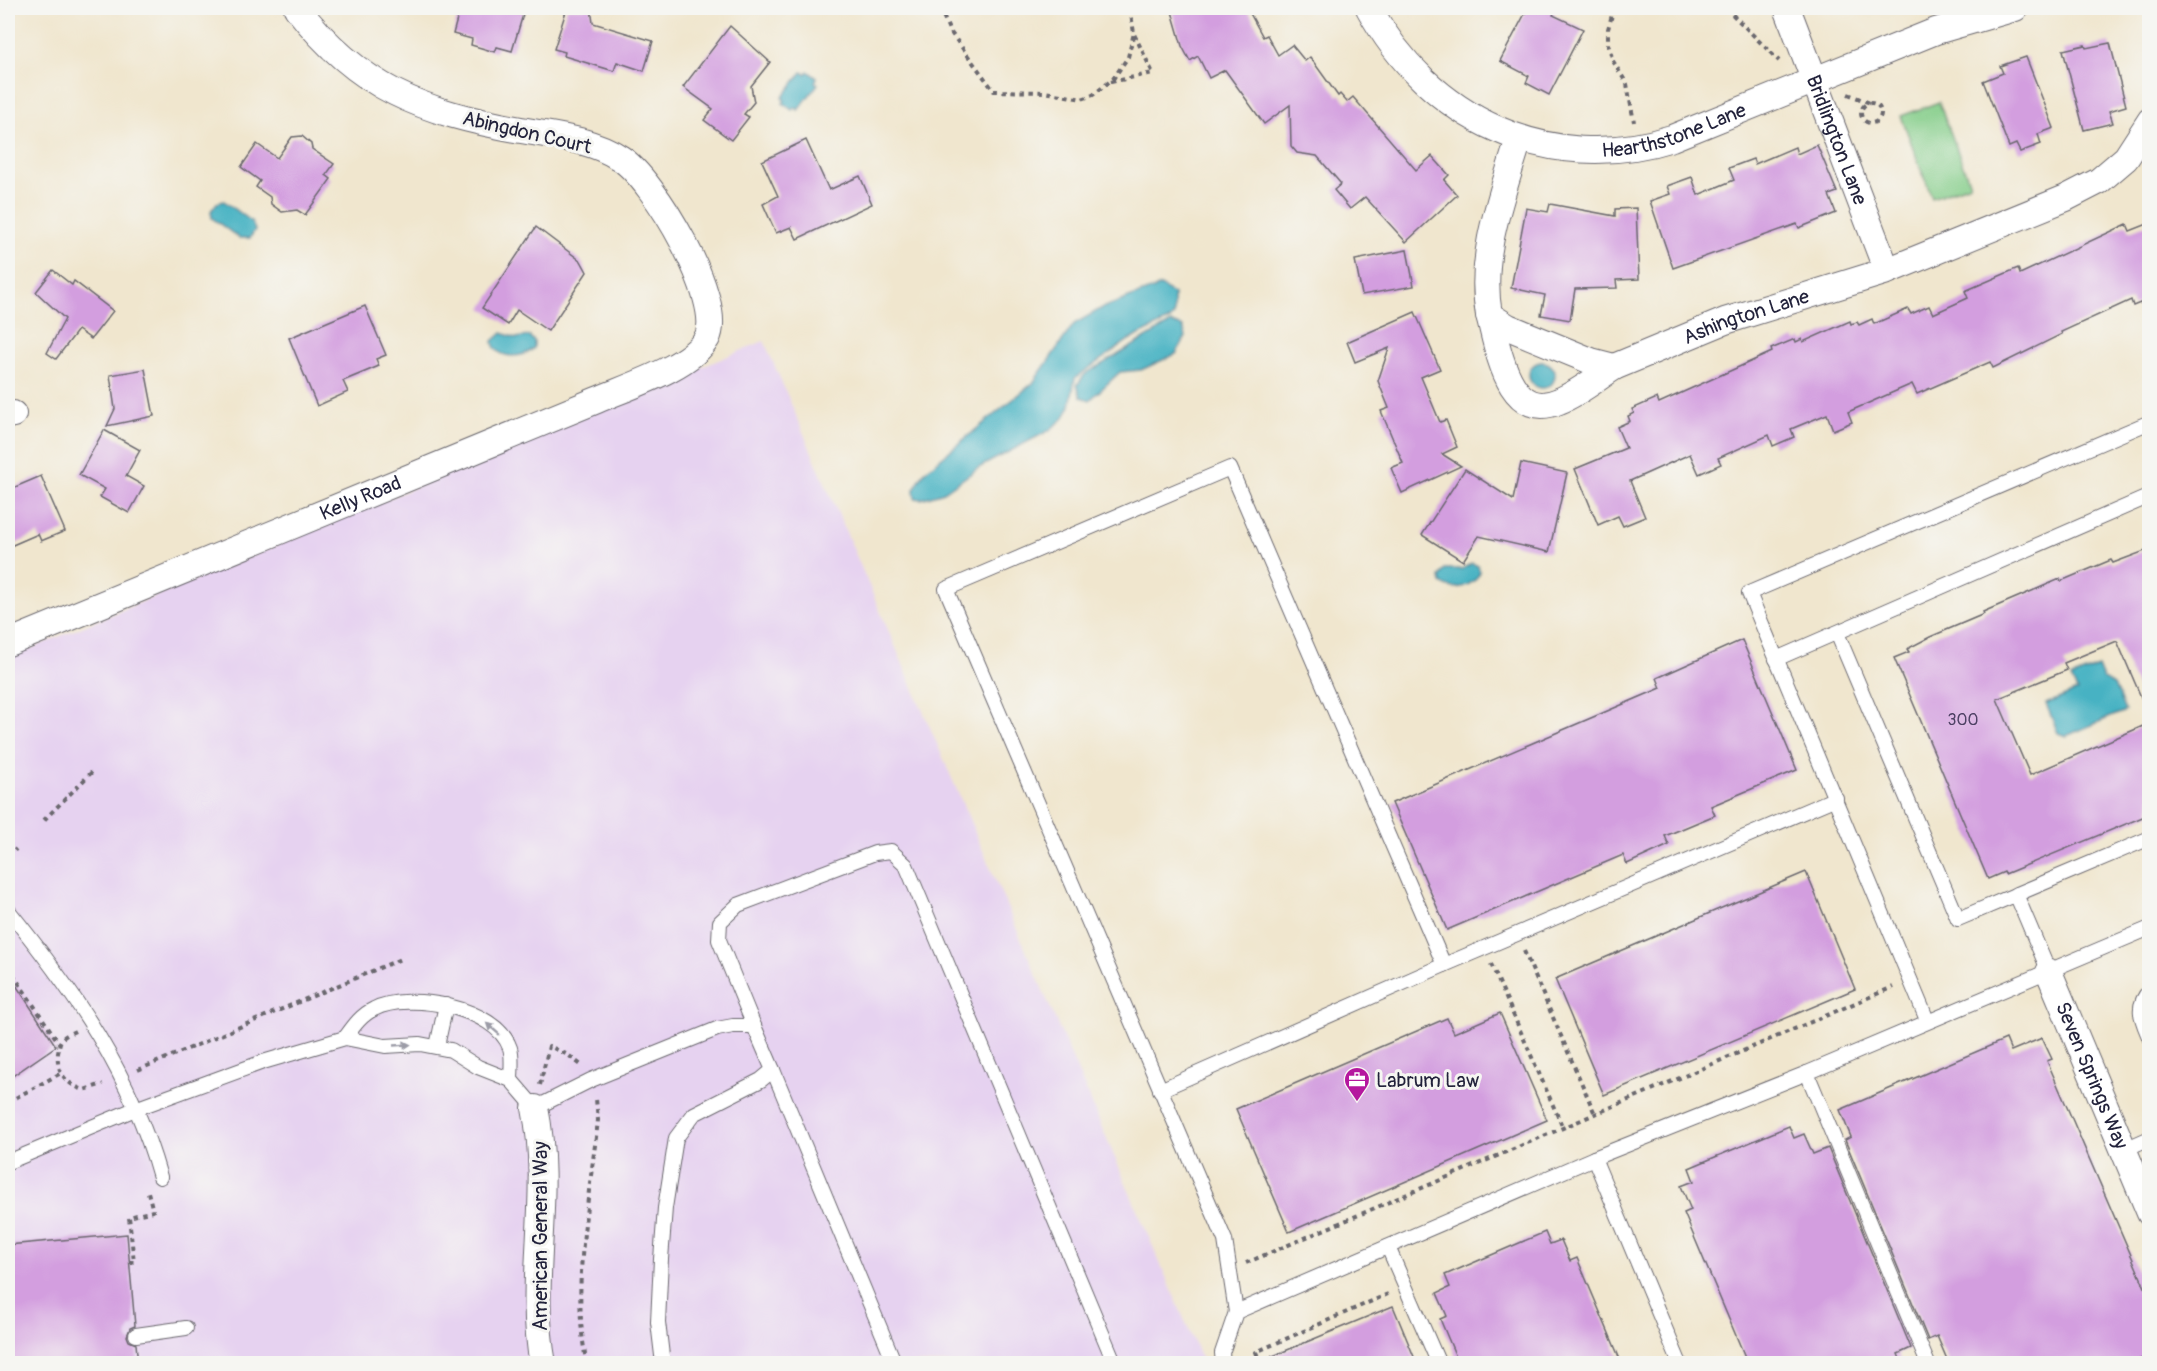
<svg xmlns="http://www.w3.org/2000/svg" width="2157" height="1371" font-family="Pangolin,sans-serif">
<rect width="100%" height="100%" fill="#f6f6f2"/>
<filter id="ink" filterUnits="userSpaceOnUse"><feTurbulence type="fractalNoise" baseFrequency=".0167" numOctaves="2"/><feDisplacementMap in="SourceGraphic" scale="12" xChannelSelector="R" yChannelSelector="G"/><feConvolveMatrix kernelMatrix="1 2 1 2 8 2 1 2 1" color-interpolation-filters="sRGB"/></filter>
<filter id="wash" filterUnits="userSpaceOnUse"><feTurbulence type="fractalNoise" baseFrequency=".008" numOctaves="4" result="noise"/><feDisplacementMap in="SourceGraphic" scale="24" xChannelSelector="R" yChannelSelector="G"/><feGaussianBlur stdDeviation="1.35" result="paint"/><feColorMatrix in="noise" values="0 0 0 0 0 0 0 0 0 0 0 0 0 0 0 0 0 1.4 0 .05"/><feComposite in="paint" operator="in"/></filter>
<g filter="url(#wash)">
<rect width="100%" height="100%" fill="#f0e6ce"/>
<path fill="#e6d2f0" d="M764 341 1203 1363 8 1364V658Z"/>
<path fill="#84cd89" stroke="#537862" stroke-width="1.5" d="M1939 102 1970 184 1932 198 1901 116Z"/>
<g fill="#46b2c3" stroke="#346a7f" stroke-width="1.5">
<path d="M808 71 817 78 815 82 818 84 798 110 795 107 792 110 783 103 785 100 782 98 802 72 806 74Z"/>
<path d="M224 201 251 221 255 230 250 238H239L212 218 211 211 217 203Z"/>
<path d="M1161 286 1174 295V315L1170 320 1129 340 1075 378 1070 406 1063 419 1048 431 980 467 944 492 921 499 915 498 914 489 925 471 1033 383 1074 324 1102 308Z"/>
<path d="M1171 323 1183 327 1186 337 1176 354 1141 370 1120 372 1090 400 1081 397 1077 385 1085 374Z"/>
<path d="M502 333 516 338 529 336 534 341V348C524 359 494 360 493 341Z"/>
<circle cx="1542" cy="375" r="13"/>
<path d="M1472 563 1478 566 1480 572C1474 586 1454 593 1441 583L1440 577 1445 569H1462Z"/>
<path d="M2098 667 2103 679 2114 685 2125 711 2066 736 2058 733 2046 704 2077 691 2071 678Z"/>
</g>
<g id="blocks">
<g fill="#d39edf">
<path d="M460 8H525L512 51 497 47 495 52 471 45 472 39 453 34Z"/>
<path d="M567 8H591L593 23 653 41 644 71 617 62 614 71 564 56 565 52 554 49Z"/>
<path d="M1171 8H1247L1263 37 1267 35 1278 55 1292 45 1305 61 1310 57 1338 96 1340 94 1347 102 1353 97 1416 170 1432 156 1449 175 1444 180 1457 195 1406 242 1365 197 1350 209 1334 190 1341 184 1317 156 1297 153 1291 146 1290 105 1264 124 1225 70 1209 78 1198 56 1190 61 1182 46Z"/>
<path d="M1528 8H1557L1553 15 1583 29 1549 95 1526 83 1529 76 1500 61Z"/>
<path d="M730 26 770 62 751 86 754 102 744 114 749 117 731 140 704 120 713 109 683 87Z"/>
<path d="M2110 43 2126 106 2109 111 2113 123 2084 130 2063 50 2085 45 2086 48Z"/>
<path d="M2026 57 2054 128 2038 134 2041 144 2020 152 2016 144 2009 147 1983 81 2003 73 2000 66Z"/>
<path d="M302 136 311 144 312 149 334 164 326 175 331 179 305 215 297 210 282 212 271 204 270 197 256 187 260 181 241 167 257 144 277 158 292 137Z"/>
<path d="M806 140 829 190 860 176 872 204 797 239 791 227 776 233 763 204 778 196 762 161Z"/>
<path d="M1817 145 1837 192 1829 195 1836 213 1799 228 1797 224 1673 268 1650 201 1670 194 1667 186 1692 177 1698 195 1734 180 1729 168 1753 159 1755 164 1795 147 1797 154Z"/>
<path d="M1550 204 1615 216V209L1636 208 1639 279 1616 280 1617 288 1575 289 1570 320 1541 315 1545 295 1511 288 1526 208 1548 212Z"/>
<path d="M2150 223V299L2133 306 2131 300 2061 332 2062 334 1993 368 1990 362 1917 394 1912 384 1848 412 1852 422 1833 430 1827 414 1791 429 1794 437 1773 446 1769 435 1718 458 1721 464 1699 474 1690 454 1630 481 1645 517 1623 526 1618 516 1598 525 1575 469 1626 448 1617 427 1630 421 1628 416 1634 413 1632 409 1657 398 1659 403 1772 352 1771 349 1795 339 1796 342 1802 339 1803 342 1850 321 1851 324 1857 322 1859 325 1872 319 1874 324 1908 309 1911 314 1929 306 1933 314 1968 298 1965 291 2018 268 2020 274 2127 224 2130 231Z"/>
<path d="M536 227 581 261 587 272 548 331 517 310 508 325 482 308Z"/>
<path d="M1407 250 1414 286 1362 295 1355 260Z"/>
<path d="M53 270 72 285 74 281 113 311 91 339 78 330 56 359 47 353 65 319 36 292Z"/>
<path d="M365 306 386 355 376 359 379 366 343 381 348 392 317 406 289 338Z"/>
<path d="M1415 312 1440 369 1421 377 1440 422 1446 420 1457 447 1442 454 1461 466 1402 493 1391 468 1403 463 1381 411 1389 408 1378 381 1389 348 1355 362 1347 342Z"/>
<path d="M145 369 154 416 107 426 115 409 110 375Z"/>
<path d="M104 430 140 450 126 476 144 486 129 513 100 497 105 489 79 475Z"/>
<path d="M1521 463 1567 473 1549 552 1479 536 1463 561 1422 535 1465 469 1513 500Z"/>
<path d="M41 476 65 531 41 541 38 534 8 547V490Z"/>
<path d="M2150 549V718L2117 641 2064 663 2067 670 1997 699 2030 775 2150 723V814L2005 874 2004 872 1988 879 1894 658 1909 652 1907 649 1930 637 1984 614 1983 612 2060 579 2061 581 2111 560 2113 563Z"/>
<path d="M1742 640 1797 770 1711 806 1715 815 1665 836 1669 845 1627 864 1623 855 1447 930 1392 803 1661 688 1657 678Z"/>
<path d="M1806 872 1855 989 1604 1095 1555 979Z"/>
<path d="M8 973 56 1046 8 1079Z"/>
<path d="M1500 1013 1547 1120 1289 1232 1236 1109 1447 1018 1454 1033Z"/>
<path d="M2042 1038 2052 1059 2047 1061 2150 1299V1355L2129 1364H1949L1937 1336 1928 1340 1845 1140 1851 1137 1840 1110 2006 1039 2011 1051Z"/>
<path d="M1789 1126 1794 1138 1804 1134 1813 1154 1828 1148 1911 1348 1898 1354 1902 1364H1748L1684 1213 1691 1210 1681 1186 1694 1181 1689 1168Z"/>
<path d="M1545 1232 1550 1244 1561 1240 1570 1261 1577 1258 1622 1364H1459L1440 1319 1447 1316 1437 1293 1450 1287 1445 1275Z"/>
<path d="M127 1234 135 1326 130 1328 127 1336 129 1341 136 1344 138 1364H8V1245Z"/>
<path d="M1393 1306 1417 1364H1256V1363Z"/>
</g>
</g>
</g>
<g filter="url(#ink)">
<use href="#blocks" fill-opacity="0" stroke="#6a676e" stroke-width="1.5"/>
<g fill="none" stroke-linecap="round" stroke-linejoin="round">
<defs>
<g id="lane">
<path d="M1837 633 1958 919 2150 838"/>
<path d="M1776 659 2150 496"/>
<path d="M2016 894 2049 972"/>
<path d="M8 910C75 993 131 1073 160 1177"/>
<path d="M2150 990C2134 1007 2142 1020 2150 1039"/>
<path d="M1927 1020 1749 593 2150 422"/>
<path d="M754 1026 719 940 720 922 738 905 875 853 891 851 906 865 1115 1364"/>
<path d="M345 1038C353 1027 361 1015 374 1009 408 991 496 1007 510 1048 513 1057 511 1071 511 1080"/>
<path d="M437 1046 446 1005"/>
<path d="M773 1070 895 1364"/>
<path d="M1160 1090 1444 965"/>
<path d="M2123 1150 2150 1138"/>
<path d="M1594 1158 1680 1364"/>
<path d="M8 1162 135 1109 263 1062 345 1038 385 1046 420 1044 451 1050 478 1067 511 1080 535 1108 591 1080 717 1029 733 1026H754L773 1070 761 1080 694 1114 676 1138 665 1208 661 1259 658 1322 663 1364"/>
<path d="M1388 1247 1439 1364"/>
<path d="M1236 1312 1225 1240 946 589 1230 468 1444 965 1836 798"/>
<path d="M136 1335 186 1328"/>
<path d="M1223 1364 1222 1353 1236 1312 1594 1158 1807 1073"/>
<path d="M1928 1364 1807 1073 2150 928"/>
</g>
<g id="street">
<path id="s1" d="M1369 8C1428 118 1549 177 1672 138L1936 31 2015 8"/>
<path id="s2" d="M1787 8 1887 271"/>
<path id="s3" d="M1519 139C1502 196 1478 255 1489 315L1508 327 1591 361 1614 367 1725 321 1887 271 2066 198 2099 181 2126 158 2150 121"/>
<path d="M1489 315C1498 347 1508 423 1559 401 1579 393 1597 378 1614 367"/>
<path d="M8 415 13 414"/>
<path id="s4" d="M8 643 597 400C627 387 691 367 707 338 726 302 654 179 620 158 591 139 554 136 521 130 422 112 359 89 297 8"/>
<path id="s5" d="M2049 972 2150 1213"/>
<path d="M535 1108C553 1194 527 1280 543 1364"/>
</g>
</defs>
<use href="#lane" stroke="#6a676e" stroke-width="16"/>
<use href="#street" stroke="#6a676e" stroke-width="28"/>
<g stroke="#6a676e" stroke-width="4" stroke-dasharray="4.5 4.5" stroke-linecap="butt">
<path d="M940 8 949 30 994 91 1045 92 1082 99 1093 95 1113 79 1128 57 1134 33 1130 8"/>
<path d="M1614 8 1608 29V44L1613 61 1627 84 1634 122"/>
<path d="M1726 8 1779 61"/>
<path d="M1111 82 1153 73 1134 34"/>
<path d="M1848 94 1870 103"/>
<circle cx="1871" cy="113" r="10"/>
<path d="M44 820 94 770"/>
<path d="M8 857 16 849"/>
<path d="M1524 951 1595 1114"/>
<path d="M1491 964 1563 1128"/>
<path d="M8 967 59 1043"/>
<path d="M75 1031C71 1033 64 1036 62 1039 59 1042 59 1049 58 1053 56 1072 66 1084 84 1090L103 1084"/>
<path d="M138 1070 403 958"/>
<path d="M540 1085 549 1046 568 1055 581 1065"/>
<path d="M8 1102 61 1073"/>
<path d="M129 1262H134L129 1217 153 1211 148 1192"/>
<path d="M1246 1263 1893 987"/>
<path d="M587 1364C570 1291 590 1194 598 1120L596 1099"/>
<path d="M1261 1364 1256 1352 1388 1294"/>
</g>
<use href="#lane" stroke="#fff" stroke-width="14"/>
<use href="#street" stroke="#fff" stroke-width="26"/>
</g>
<defs><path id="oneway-solid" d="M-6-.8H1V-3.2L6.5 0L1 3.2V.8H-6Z" transform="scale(1.5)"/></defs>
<g fill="#9c9ca7">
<use href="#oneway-solid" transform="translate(493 1029) rotate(-139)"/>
<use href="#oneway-solid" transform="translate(402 1045) rotate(-3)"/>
</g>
</g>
<defs>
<symbol id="office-pin" viewBox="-11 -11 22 30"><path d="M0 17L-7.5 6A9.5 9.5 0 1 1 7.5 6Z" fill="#b5179e" stroke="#f6f6f2"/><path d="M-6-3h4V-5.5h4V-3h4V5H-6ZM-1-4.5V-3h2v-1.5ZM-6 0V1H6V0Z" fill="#fff"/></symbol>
</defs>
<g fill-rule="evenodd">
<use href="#office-pin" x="1342" y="1065" width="30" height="40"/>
</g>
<g text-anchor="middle" stroke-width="6" stroke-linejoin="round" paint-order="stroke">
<g font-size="16" fill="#4e4164">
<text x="1963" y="725">300</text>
</g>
<g font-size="20" fill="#22223b" stroke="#f6f6f2">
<text dy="7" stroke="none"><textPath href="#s1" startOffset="362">Hearthstone Lane</textPath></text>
<text transform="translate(527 132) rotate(13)" y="7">Abingdon Court</text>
<text dy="7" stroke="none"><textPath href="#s2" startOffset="141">Bridlington Lane</textPath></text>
<text dy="7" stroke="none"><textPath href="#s3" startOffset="458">Ashington Lane</textPath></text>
<text dy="7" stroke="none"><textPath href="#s4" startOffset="381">Kelly Road</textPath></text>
<text dy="7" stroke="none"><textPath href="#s5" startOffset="112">Seven Springs Way</textPath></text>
<text transform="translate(540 1236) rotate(-90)" y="7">American General Way</text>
</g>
<g font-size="20" fill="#22223b" stroke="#f6f6f2" text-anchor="start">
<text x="1376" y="1087">Labrum Law</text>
</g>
</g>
<rect width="2157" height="1371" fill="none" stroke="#f6f6f2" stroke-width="30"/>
</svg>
